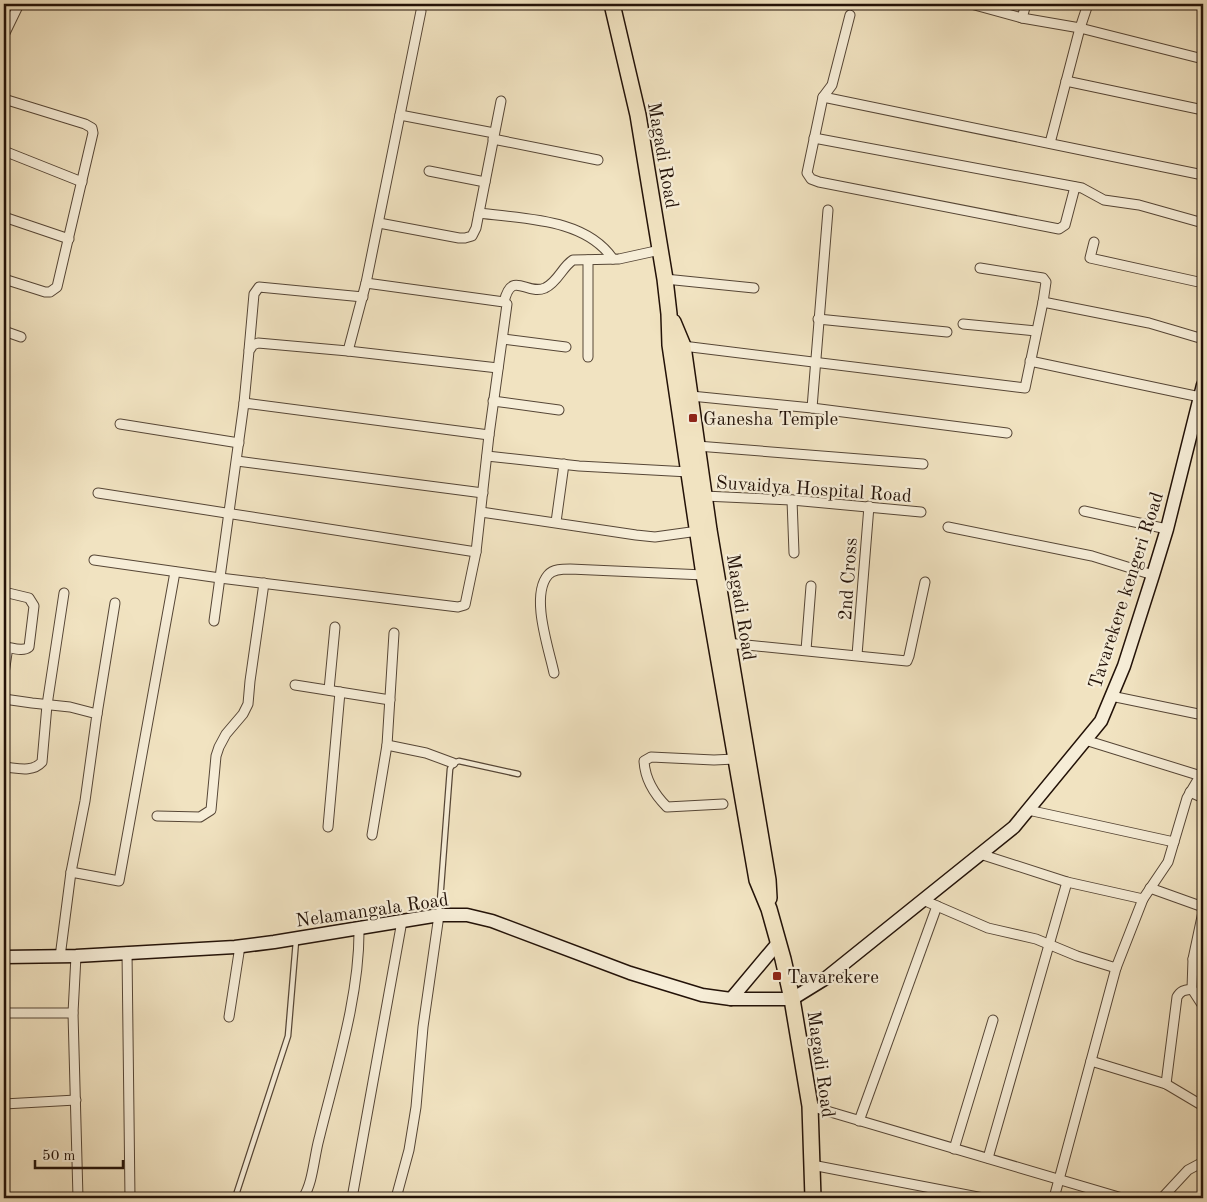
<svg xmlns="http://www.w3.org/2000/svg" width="1207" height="1202" font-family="'Old Standard TT',serif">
<rect width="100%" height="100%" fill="#f1e3c1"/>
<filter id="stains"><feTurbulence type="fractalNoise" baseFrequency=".004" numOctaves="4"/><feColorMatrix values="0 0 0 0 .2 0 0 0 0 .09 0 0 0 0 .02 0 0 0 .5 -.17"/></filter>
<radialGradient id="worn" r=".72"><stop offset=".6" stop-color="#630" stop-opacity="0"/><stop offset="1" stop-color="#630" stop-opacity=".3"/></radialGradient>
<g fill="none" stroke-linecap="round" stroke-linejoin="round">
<defs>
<g id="lane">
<path d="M439 914 450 769 453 763 459 761 518 774"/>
<path d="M235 1198 288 1036 296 941"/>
</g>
<g id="street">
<path d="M971 4 1022 18 1080 28 1203 59"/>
<path d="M1202 4H1203"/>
<path d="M850 15 832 85 823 97 807 173 811 179 819 182 1059 229 1065 225 1075 187"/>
<path d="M1022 18 1026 4"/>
<path d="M4 35 19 4"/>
<path d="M1066 81 1203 110"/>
<path d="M823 97 1203 175"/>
<path d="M4 99 85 124 92 128 93 133 57 287 50 292H45L4 279"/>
<path d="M400 115 494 133"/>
<path d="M814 138 1082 188 1104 200 1139 205 1203 223"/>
<path d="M493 139 598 160"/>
<path d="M1050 143 1080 28 1088 4"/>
<path d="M4 151 82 182"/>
<path d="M429 171 485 182"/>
<path d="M479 213C524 219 585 218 613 259"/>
<path d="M4 217 69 239"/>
<path d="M379 223 459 238H465L472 236 476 228 501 101"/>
<path d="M1094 242 1090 258 1203 283"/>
<path d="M980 268 1043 278 1046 282 1043 302"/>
<path d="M665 279 754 288"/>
<path d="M504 302C512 269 526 296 545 288 558 282 562 267 573 260L619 259 660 250"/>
<path d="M818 319 947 332"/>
<path d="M963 324 1036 331"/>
<path d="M4 331 21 337"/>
<path d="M503 339 566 347"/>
<path d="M683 346 1025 388 1043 302 1149 323 1203 339"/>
<path d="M249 350 254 294 259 287 363 297"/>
<path d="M348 351 366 283 421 11"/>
<path d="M588 357V260"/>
<path d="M1030 361 1200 397"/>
<path d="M691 396 812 408 1007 433"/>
<path d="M493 401 559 410"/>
<path d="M244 403 249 351 253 345 258 343 348 351 498 368"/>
<path d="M812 408 828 210"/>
<path d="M120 424 239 443"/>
<path d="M697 446 923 464"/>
<path d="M487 456 579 466 689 472"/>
<path d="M237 461 483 493"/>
<path d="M98 493 476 552"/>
<path d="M704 496 792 500 921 512"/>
<path d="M792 500 794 553"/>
<path d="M1084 511 1167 529"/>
<path d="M481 512 636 535 655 537 698 531"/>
<path d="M556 522 564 464"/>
<path d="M948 527 1092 556 1153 575"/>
<path d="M94 560 220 578 458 607 465 605 476 552 489 435 507 304 504 302 366 283"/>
<path d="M4 592 29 598 34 606 29 647C23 652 13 648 6 647"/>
<path d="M214 621 244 403 489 435"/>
<path d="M727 643 907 661 909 656 925 582"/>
<path d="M4 646 6 647 7 653 4 674"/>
<path d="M806 650 811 586"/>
<path d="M857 655 869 506"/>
<path d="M554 673C549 649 530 596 548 575 553 569 563 569 570 569L704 575"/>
<path d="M295 685 390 700"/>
<path d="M329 690 335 627"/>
<path d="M1111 696 1203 715"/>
<path d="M4 699 32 703 70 707 97 714 85 801 71 872 60 957"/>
<path d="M97 714 115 603"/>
<path d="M1085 740 1201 776"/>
<path d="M387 745 426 753 453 763"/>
<path d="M4 767C17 768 32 773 42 762L47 705 64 593"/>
<path d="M1190 792 1203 798"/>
<path d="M723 804 667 807C654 794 645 779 644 761L651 757 714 760 735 759"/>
<path d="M1028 810 1174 842"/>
<path d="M157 816 200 817 211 810 216 756 219 747 226 734 243 714 248 704 250 681 264 583"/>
<path d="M328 827 340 692"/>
<path d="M372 835 387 745 394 633"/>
<path d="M980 854 1067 882 1143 899 1168 862 1187 798 1203 771"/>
<path d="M71 872 119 881 175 572"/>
<path d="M1150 888 1203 907"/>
<path d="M923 900 988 928 1036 939 1077 956 1116 968 1143 899"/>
<path d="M1203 912 1193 959 1192 989 1203 1006"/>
<path d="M127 952 130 1198"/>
<path d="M76 956 73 1013 78 1198"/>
<path d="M1193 959 1203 961"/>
<path d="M4 1013H73"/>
<path d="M229 1017 240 946"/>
<path d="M1091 1061 1166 1084 1203 1106"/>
<path d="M1166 1084 1177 997C1181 990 1185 990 1192 989"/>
<path d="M4 1104 76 1100"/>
<path d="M810 1106 1122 1198"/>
<path d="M859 1121 937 906"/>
<path d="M954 1149 993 1020"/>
<path d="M988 1158 1067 882"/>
<path d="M812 1165 983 1198"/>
<path d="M303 1198C313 1183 314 1157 319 1139 335 1073 360 996 359 928"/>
<path d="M352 1198 402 921"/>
<path d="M396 1198 409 1150 416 1107 423 1027 439 915"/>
<path d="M1054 1198 1116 968"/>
<path d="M1162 1198 1188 1170 1203 1162"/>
</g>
<g id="secondary">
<path d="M4 957 76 956 235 947 274 942 439 915H467L492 921 630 973 702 995 731 999H792L826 978 1014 827 1101 721 1124 666 1153 575 1167 529 1203 385"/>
<path d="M731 999 778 943"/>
</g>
<g id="primary">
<path d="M612 4 638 115 647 170 665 279 669 314 670 345 704 575 757 880 769 909 783 959 792 999 810 1106 813 1198"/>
<path d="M673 322 683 346 709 530 768 880 769 898"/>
</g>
</defs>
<use href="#lane" stroke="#564636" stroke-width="7"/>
<use href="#street" stroke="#564636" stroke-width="11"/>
<use href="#secondary" stroke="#231208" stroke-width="15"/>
<use href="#primary" stroke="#231208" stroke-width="18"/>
<use href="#lane" stroke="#f6edd7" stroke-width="4.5"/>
<use href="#street" stroke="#f6edd7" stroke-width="9"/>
<use href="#secondary" stroke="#f6edd7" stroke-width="12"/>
<use href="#primary" stroke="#f1e3c1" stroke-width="15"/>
</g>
<g fill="#8f2418" stroke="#f6edd7" stroke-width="2">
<rect x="688" y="413" width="10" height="10" rx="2.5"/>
<rect x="772" y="971" width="10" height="10" rx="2.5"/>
</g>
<g text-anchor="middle" stroke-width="4.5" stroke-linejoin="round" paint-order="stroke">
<g font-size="19" fill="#231208" stroke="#f6edd7">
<text transform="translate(664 155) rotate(80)" y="7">Magadi Road</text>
<text transform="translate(814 488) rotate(4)" y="7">Suvaidya Hospital Road</text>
<text transform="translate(847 579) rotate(-86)" y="7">2nd Cross</text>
<text transform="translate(1125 590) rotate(-72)" y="7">Tavarekere kengeri Road</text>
<text transform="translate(742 607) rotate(81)" y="7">Magadi Road</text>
<text transform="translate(372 909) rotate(-8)" y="7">Nelamangala Road</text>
<text transform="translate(822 1064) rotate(82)" y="7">Magadi Road</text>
</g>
<g font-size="19" fill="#231208" stroke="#f6edd7" text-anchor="start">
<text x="703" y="425">Ganesha Temple</text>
<text x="787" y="983">Tavarekere</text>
</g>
</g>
<rect width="1207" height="1202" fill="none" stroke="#f1e3c1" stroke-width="20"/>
<rect x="5" y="5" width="1197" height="1192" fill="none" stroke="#231208" stroke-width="2.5"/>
<rect x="10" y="10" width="1187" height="1182" fill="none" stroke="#231208"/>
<path d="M35 1160v8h88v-8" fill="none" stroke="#231208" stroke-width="2.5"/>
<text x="42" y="1160" font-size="15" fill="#231208" stroke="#f6edd7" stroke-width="4" paint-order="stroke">50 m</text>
<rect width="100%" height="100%" filter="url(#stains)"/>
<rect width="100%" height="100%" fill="url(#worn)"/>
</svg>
